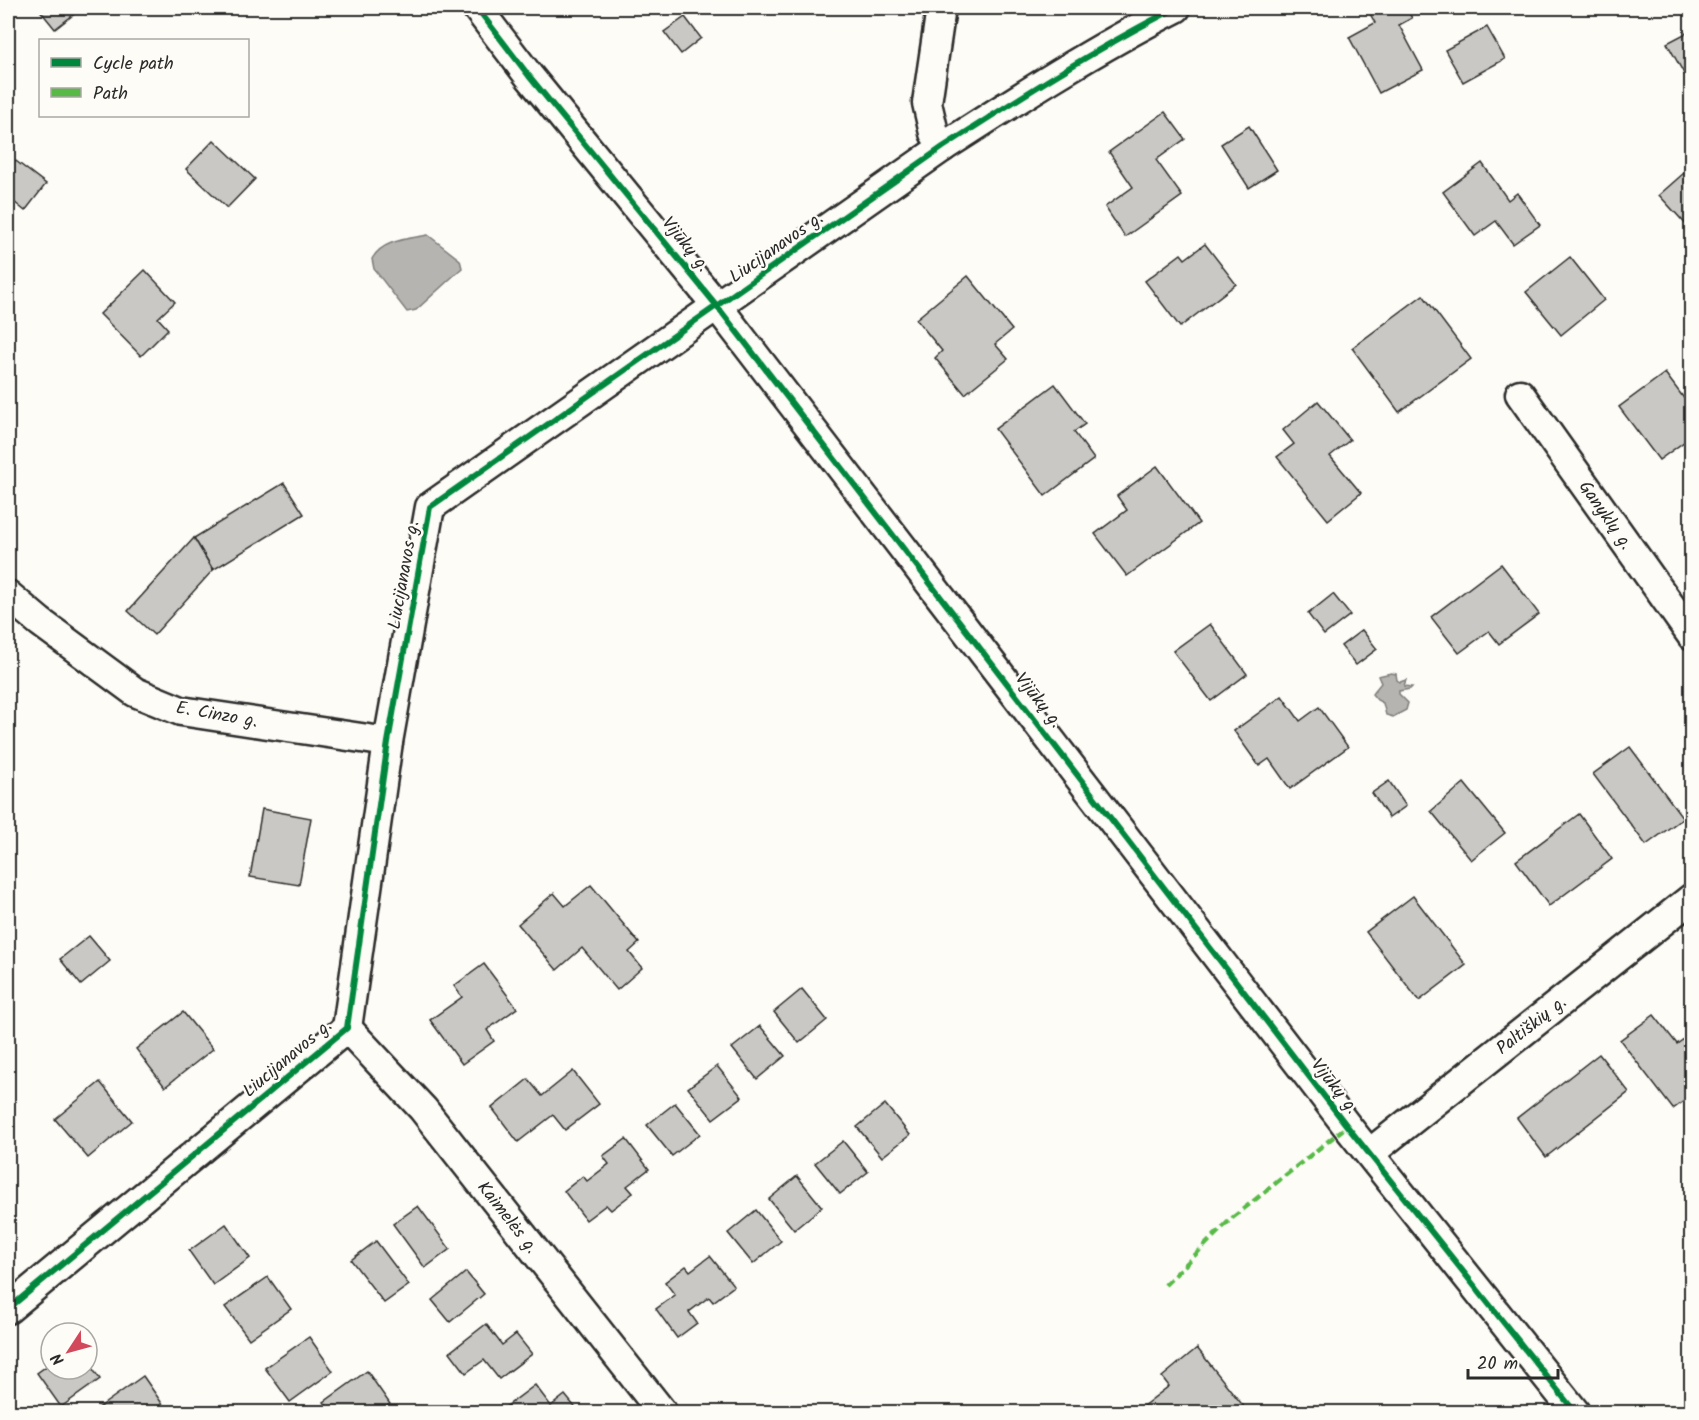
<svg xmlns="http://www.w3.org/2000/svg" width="1699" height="1420" font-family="Kalam,sans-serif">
<rect width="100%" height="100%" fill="#fdfcf7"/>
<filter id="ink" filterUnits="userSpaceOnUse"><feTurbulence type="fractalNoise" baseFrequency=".0167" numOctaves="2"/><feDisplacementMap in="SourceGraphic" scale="12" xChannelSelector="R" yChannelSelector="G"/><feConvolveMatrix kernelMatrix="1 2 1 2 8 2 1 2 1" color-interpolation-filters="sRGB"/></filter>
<g filter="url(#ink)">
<g fill="#b5b4b1" stroke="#7e7d7b" stroke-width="1.5">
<path d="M428 235 460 260 462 268 416 310 407 312 374 269 372 259C382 240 408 239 428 235Z"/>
<path d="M1391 673 1396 674 1397 680 1400 682 1406 680 1404 686 1412 687 1410 689 1399 691V694L1408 703 1406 710 1393 717 1386 715 1383 703 1377 700 1372 694 1381 683 1378 676Z"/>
</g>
<g fill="#c9c8c4" stroke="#2b2b2b" stroke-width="1.5">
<path d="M38 8H82L55 29Z"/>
<path d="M1367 8H1406L1412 18 1399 25 1423 70 1379 93 1349 37 1375 23Z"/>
<path d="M685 17 701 38 681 54 664 32Z"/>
<path d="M1487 27 1505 59 1463 82 1445 50Z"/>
<path d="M1692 30V88L1667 43Z"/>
<path d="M1165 112 1185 139 1156 160 1182 196 1125 237 1105 207 1133 187 1109 152Z"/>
<path d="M1249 126 1277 170 1249 188 1221 144Z"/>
<path d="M214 140 255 179 227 208 186 169Z"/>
<path d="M8 155 46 184 25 211 8 197Z"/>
<path d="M1482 163 1508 200 1517 193 1540 225 1513 244 1496 221 1475 236 1443 192Z"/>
<path d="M1684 173 1692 182V231L1659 195Z"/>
<path d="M1205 244 1236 284 1180 327 1145 281 1181 254 1185 259Z"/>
<path d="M1570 257 1604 300 1561 335 1526 292Z"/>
<path d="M145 270 175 302 158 318 168 329 141 356 100 314Z"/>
<path d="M968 276 1012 330 995 344 1008 359 965 394 935 358 942 351 916 319Z"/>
<path d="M1423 295 1471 359 1399 412 1352 348Z"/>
<path d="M1665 373 1692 409V436L1659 460 1619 407Z"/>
<path d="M1055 384 1085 424 1074 432 1094 459 1045 496 995 429Z"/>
<path d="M1318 401 1350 440 1330 456 1361 493 1328 520 1277 457 1294 444 1283 430Z"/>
<path d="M1157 466 1199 523 1127 576 1095 534 1127 510 1117 496Z"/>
<path d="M284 483 304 514 213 570 194 538Z"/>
<path d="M194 538 213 570 154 635 128 611Z"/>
<path d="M1501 564 1539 614 1499 644 1489 631 1459 653 1431 617Z"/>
<path d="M1333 594 1350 615 1324 635 1308 614Z"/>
<path d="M1210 624 1247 674 1211 701 1173 651Z"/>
<path d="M1362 630 1377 649 1356 665 1341 646Z"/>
<path d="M1282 696 1300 721 1319 707 1348 747 1290 789 1269 759 1259 766 1234 731Z"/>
<path d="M1630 747 1683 818 1646 845 1593 774Z"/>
<path d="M1389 781 1406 806 1389 818 1372 793Z"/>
<path d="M1464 783 1505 833 1471 860 1431 811Z"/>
<path d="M262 809 311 818 299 885 250 877Z"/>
<path d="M1579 814 1612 859 1549 906 1516 861Z"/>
<path d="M591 885 639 943 629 952 642 968 617 990 582 948 557 970 518 924 554 893 565 906Z"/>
<path d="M1413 896 1466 965 1419 1001 1366 932Z"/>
<path d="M89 936 110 961 81 985 60 959Z"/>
<path d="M484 964 517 1008 487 1030 494 1041 462 1064 430 1020 462 997 454 986Z"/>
<path d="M802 989 827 1020 799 1043 774 1012Z"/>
<path d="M183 1012 213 1049 165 1087 136 1049Z"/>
<path d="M1654 1015 1677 1044 1692 1033V1095L1673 1109 1620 1040Z"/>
<path d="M760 1026 785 1056 757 1079 732 1048Z"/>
<path d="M1599 1054 1629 1092 1546 1157 1517 1118Z"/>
<path d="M717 1066 742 1097 713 1119 688 1088Z"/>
<path d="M573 1071 599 1104 565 1130 553 1115 518 1142 492 1108 528 1079 542 1096Z"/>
<path d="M100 1082 132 1121 88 1158 55 1119Z"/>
<path d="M675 1103 700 1134 672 1156 647 1125Z"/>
<path d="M885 1104 910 1135 882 1157 857 1127Z"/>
<path d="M626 1139 649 1169 627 1186 633 1193 611 1210 606 1205 586 1220 564 1191 583 1176 587 1181 609 1164 603 1156Z"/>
<path d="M843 1141 868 1172 840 1194 815 1163Z"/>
<path d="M797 1176 822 1207 794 1230 769 1199Z"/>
<path d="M418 1206 450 1249 425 1268 393 1224Z"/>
<path d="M756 1210 781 1241 753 1264 728 1233Z"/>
<path d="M226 1224 250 1258 213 1285 189 1251Z"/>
<path d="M376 1241 409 1285 384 1303 351 1260Z"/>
<path d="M710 1256 734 1286 713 1302 709 1297 689 1312 697 1323 677 1338 656 1309 675 1295 665 1282 686 1266 690 1271Z"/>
<path d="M466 1272 484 1294 450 1322 432 1300Z"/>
<path d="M268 1277 291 1309 249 1339 225 1307Z"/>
<path d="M486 1324 502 1345 516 1334 532 1354 499 1379 484 1360 466 1373 450 1352Z"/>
<path d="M309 1337 333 1371 290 1402 265 1368Z"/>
<path d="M1197 1348 1245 1408 1239 1412H1140L1138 1410 1169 1386 1162 1377Z"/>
<path d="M87 1361 100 1379 61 1407 37 1373 51 1363V1369H87Z"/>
<path d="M367 1371 390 1404 378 1412H331L324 1402Z"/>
<path d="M143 1376 168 1412H100L97 1409Z"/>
<path d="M535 1385 551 1406 565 1395 579 1412H499Z"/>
</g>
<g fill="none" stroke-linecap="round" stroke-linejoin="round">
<defs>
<g id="minor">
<path d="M477 8 529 76 717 306 1347 1126 1575 1412"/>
<path d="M941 8 927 103 934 133 943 147"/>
<path d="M1520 394 1692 636"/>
<path d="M8 595 40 622 135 692 181 711 388 742"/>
<path d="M347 1028 423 1109 662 1412"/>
<path d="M1370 1153 1692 898"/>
<path d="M8 1309 347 1028 388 742 430 507 943 147C1019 98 1095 49 1176 8"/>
</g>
</defs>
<use href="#minor" stroke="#2b2b2b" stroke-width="33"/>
<use href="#minor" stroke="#fdfcf7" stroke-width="28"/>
<path stroke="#58b947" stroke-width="4.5" stroke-dasharray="9 4.5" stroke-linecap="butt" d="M1165 1285 1231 1219 1347 1126"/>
<defs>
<g id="cycleway">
<path d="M477 8 529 76 717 306 1347 1126 1575 1412"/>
<path d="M8 1309 347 1028 388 742 430 507 943 147C1019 98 1095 49 1176 8"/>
</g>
</defs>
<use href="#cycleway" stroke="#fdfcf7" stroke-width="10"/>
<use href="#cycleway" stroke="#00873e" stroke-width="6"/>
</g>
</g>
<g text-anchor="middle" stroke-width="5" stroke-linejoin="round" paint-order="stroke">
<g font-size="18" fill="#2b2b2b" stroke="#fdfcf7">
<text transform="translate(686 244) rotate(51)" y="6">Vijūkų g.</text>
<text transform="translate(776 247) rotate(-35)" y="6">Liucijanavos g.</text>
<text transform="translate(1606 515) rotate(55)" y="6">Ganyklų g.</text>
<text transform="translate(403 575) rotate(-80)" y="6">Liucijanavos g.</text>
<text transform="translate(1039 700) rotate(52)" y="6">Vijūkų g.</text>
<text transform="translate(217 714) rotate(10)" y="6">E. Cinzo g.</text>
<text transform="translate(1531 1025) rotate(-38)" y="6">Paltiškių g.</text>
<text transform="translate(287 1058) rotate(-40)" y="6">Liucijanavos g.</text>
<text transform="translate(1335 1086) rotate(52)" y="6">Vijūkų g.</text>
<text transform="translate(508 1217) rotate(52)" y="6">Kaimelės g.</text>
</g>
</g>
<rect width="1699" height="1420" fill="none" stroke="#fdfcf7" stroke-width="30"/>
<rect x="15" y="15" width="1669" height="1390" fill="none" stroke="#2b2b2b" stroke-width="2" filter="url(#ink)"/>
<rect x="39" y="39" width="210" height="78" fill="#fdfcf7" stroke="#a9a8a5" stroke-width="1.5"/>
<rect x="51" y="58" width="30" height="9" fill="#00873e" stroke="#a9a8a5" stroke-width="1.5"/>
<text x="93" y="69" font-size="18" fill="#2b2b2b">Cycle path</text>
<rect x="51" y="88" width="30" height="9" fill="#58b947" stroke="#a9a8a5" stroke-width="1.5"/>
<text x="93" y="99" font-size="18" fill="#2b2b2b">Path</text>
<g transform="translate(69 1351) rotate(234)"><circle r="28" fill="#fdfcf7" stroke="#a9a8a5" stroke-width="1.5"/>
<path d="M0-4.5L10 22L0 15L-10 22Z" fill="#d1495b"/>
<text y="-9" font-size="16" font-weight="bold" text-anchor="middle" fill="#2b2b2b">N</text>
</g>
<path d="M1468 1369v9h90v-9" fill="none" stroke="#2b2b2b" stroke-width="3"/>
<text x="1477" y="1369" font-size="18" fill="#2b2b2b" stroke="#fdfcf7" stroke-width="4.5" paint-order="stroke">20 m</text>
</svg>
